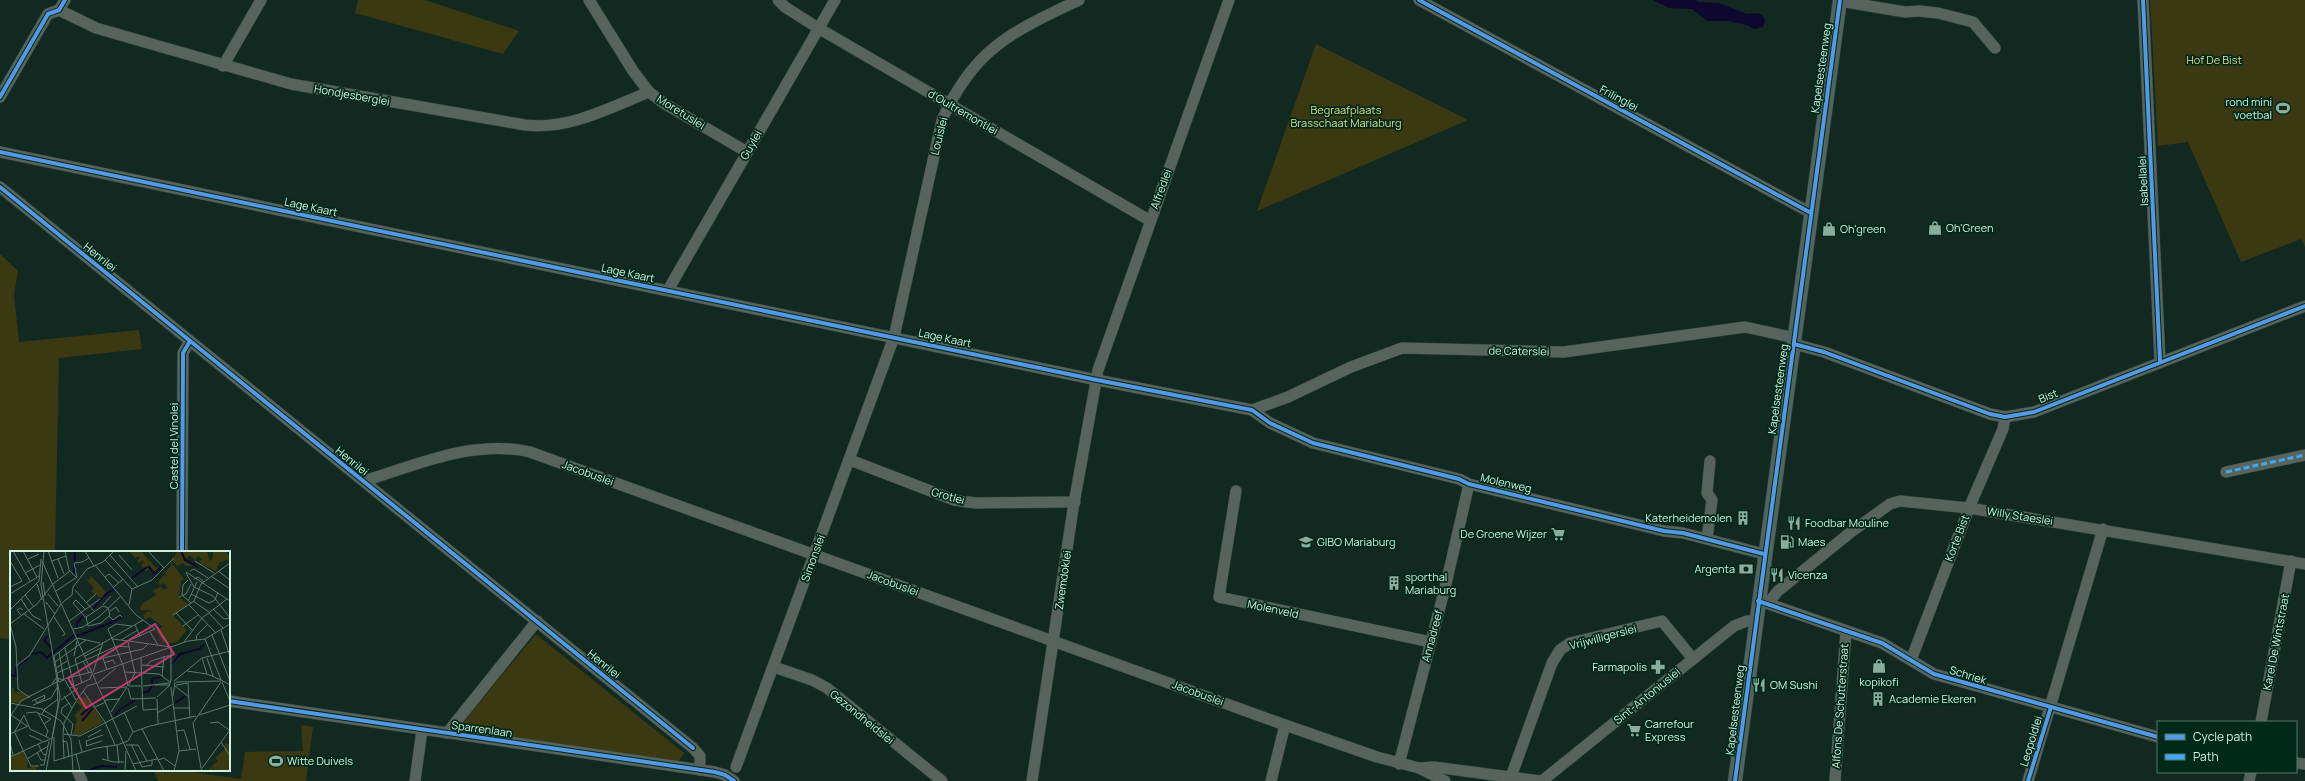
<svg xmlns="http://www.w3.org/2000/svg" width="2305" height="781" font-family="Manrope,sans-serif">
<rect width="100%" height="100%" fill="#122921"/>
<g fill="#3a3911">
<path d="M358 0H425L519 31 503 54 355 13Z"/>
<path d="M2150 0H2305V247L2301 239 2241 262 2188 142 2158 146Z"/>
<path d="M1316 44 1468 120 1257 211Z"/>
<path d="M0 254 18 271 14 295 19 342 139 330 142 349 59 358 55 552H11V639L0 638Z"/>
<path d="M536 634 684 753 678 762 466 731 461 729 462 724Z"/>
<path d="M301 725 313 727 306 781H158L153 770H178L241 779 245 752 303 751Z"/>
</g>
<path fill="#0e0730" d="M1653 0H1695L1699 2 1719 3 1747 14 1759 13 1763 16 1765 21 1763 27 1754 29 1747 25 1729 21H1707L1692 9 1669 8Z"/>
<g fill="none" stroke-linecap="round" stroke-linejoin="round">
<defs>
<g id="minor">
<path d="M589 0 633 71 649 92 665 104 747 152"/>
<path d="M778 0 785 7 818 28 1149 220"/>
<path d="M1419 0 1811 213"/>
<path d="M2143 0 2160 361"/>
<path d="M1840 1 1905 12 1919 11 1938 13 1973 22 1995 48"/>
<path d="M59 10 96 28 291 84 525 125C569 130 609 108 649 92"/>
<path d="M223 66 261 0"/>
<path d="M0 97 48 14 59 10 65 0"/>
<path d="M0 152 1097 380 1252 410 1270 423 1313 443 1459 479 1469 484 1664 531 1683 533 1764 554"/>
<path d="M0 187 693 748 700 756V770"/>
<path d="M668 290 835 0"/>
<path d="M1794 344 1824 352 1990 414 2005 417 2034 412 2305 306"/>
<path d="M1252 410 1288 397 1351 367 1402 348 1564 352 1745 327 1795 338"/>
<path d="M850 460 954 500 975 503 1075 502"/>
<path d="M2226 472 2305 455"/>
<path d="M364 481C417 465 473 439 530 452L1285 725 1377 757 1419 768 1445 781"/>
<path d="M1236 491 1219 597 1431 642"/>
<path d="M1707 539 1712 500 1707 493 1710 461"/>
<path d="M182 552 183 353 190 341"/>
<path d="M1763 602 1882 643 1934 674 2158 737"/>
<path d="M1768 603 1778 591 1851 532 1890 504 1900 501 1969 508 2305 564"/>
<path d="M1911 660 1969 508 2003 429 2005 417"/>
<path d="M774 667 812 680 827 688 942 781"/>
<path d="M229 701 715 772 725 775 734 781"/>
<path d="M2261 722 2291 561"/>
<path d="M447 733 537 621"/>
<path d="M2296 763 2305 764"/>
<path d="M1399 764 1446 584 1469 484"/>
<path d="M736 767 894 337 942 120C974 48 1012 32 1079 0"/>
<path d="M1419 768 1434 767 1540 781"/>
<path d="M77 770 82 781"/>
<path d="M1511 777 1552 663 1560 650 1570 643 1662 621 1693 659"/>
<path d="M415 781 422 730"/>
<path d="M1032 781 1073 509 1098 370 1229 0"/>
<path d="M1271 781 1285 725"/>
<path d="M1542 781 1734 626 1747 621H1756"/>
<path d="M1835 781 1846 631"/>
<path d="M2028 781 2103 529"/>
<path d="M2249 781 2251 772"/>
</g>
<path id="major" d="M1735 781 1840 0"/>
</defs>
<use href="#minor" stroke="#2e443b" stroke-width="12"/>
<use href="#major" stroke="#2e443b" stroke-width="15"/>
<use href="#minor" stroke="#57635d" stroke-width="11"/>
<use href="#major" stroke="#52645c" stroke-width="14"/>
<path stroke="#3fa9f5" stroke-width="3" stroke-dasharray="6 3" stroke-linecap="butt" d="M2226 472 2305 455"/>
<defs>
<g id="cycleway">
<path d="M1419 0 1811 213"/>
<path d="M2143 0 2160 361"/>
<path d="M0 97 48 14 59 10 65 0"/>
<path d="M0 152 1097 380 1252 410 1270 423 1313 443 1459 479 1469 484 1664 531 1683 533 1764 554"/>
<path d="M0 187 693 748"/>
<path d="M1794 344 1824 352 1990 414 2005 417 2034 412 2305 306"/>
<path d="M182 552 183 353 190 341"/>
<path d="M1758 601 1882 643 1934 674 2158 737"/>
<path d="M229 701 715 772 725 775 734 781"/>
<path d="M1735 781 1840 0"/>
<path d="M2028 781 2051 707"/>
</g>
</defs>
<use href="#cycleway" stroke="#00291a" stroke-width="6"/>
<use href="#cycleway" stroke="#5399e6" stroke-width="4"/>
</g>
<defs>
<symbol id="stadium-bare" viewBox="-9 -9 18 18"><path d="M0-5a6.5 5 0 1 0 0 10a6.5 5 0 1 0 0-10ZM-3.5-1.8h7v3.6h-7Z" fill="#8cac9e" stroke="#00291a" stroke-width="2.5" paint-order="stroke"/></symbol>
<symbol id="shop-bare" viewBox="-9 -9 18 18"><path d="M-5-2.5h2.3a2.7 3.5 0 0 1 5.4 0H5L5.5 6h-11ZM-1.5-2.5h3a1.5 2.3 0 0 0-3 0Z" fill="#8cac9e" stroke="#00291a" stroke-width="2.5" paint-order="stroke"/></symbol>
<symbol id="building-bare" viewBox="-9 -9 18 18"><path d="M-4-6H4V6H1V3H-1V6H-4ZM-2.5-4.3h1.7v1.8h-1.7ZM.8-4.3h1.7v1.8H.8ZM-2.5-1h1.7V.8h-1.7ZM.8-1h1.7V.8H.8Z" fill="#8cac9e" stroke="#00291a" stroke-width="2.5" paint-order="stroke"/></symbol>
<symbol id="restaurant-bare" viewBox="-9 -9 18 18"><path d="M-5-6h1v4h1v-4h1v4h1v-4h1v5L-1.5 .5V6h-2V.5L-5-1ZM5-6V6H3V1.5H1.5Q1.5-4 5-6Z" fill="#8cac9e" stroke="#00291a" stroke-width="2.5" paint-order="stroke"/></symbol>
<symbol id="supermarket-bare" viewBox="-9 -9 18 18"><path d="M-6-5.5h2.5l.6 2H6L4.5 2H-2.5L-4.4-4H-6ZM-1.5 3.2a1.3 1.3 0 1 0 .1 0ZM3 3.2a1.3 1.3 0 1 0 .1 0Z" fill="#8cac9e" stroke="#00291a" stroke-width="2.5" paint-order="stroke"/></symbol>
<symbol id="school-bare" viewBox="-9 -9 18 18"><path d="M0-5L7-2L0 1L-7-2ZM-4 1L0 2.5L4 1V4Q0 6-4 4Z" fill="#8cac9e" stroke="#00291a" stroke-width="2.5" paint-order="stroke"/></symbol>
<symbol id="fuel-bare" viewBox="-9 -9 18 18"><path d="M-5.5-6h7V0h2V4h1.3V-2.5L3-4.5l.8-.8L6-3V5H2.5V1h-1V6h-7ZM-4.2-4.7v3.2H.2V-4.7Z" fill="#8cac9e" stroke="#00291a" stroke-width="2.5" paint-order="stroke"/></symbol>
<symbol id="bank-bare" viewBox="-9 -9 18 18"><path d="M-6-4H6V4H-6ZM0-2.3a2.3 2.3 0 1 0 0 4.6a2.3 2.3 0 1 0 0-4.6Z" fill="#8cac9e" stroke="#00291a" stroke-width="2.5" paint-order="stroke"/></symbol>
<symbol id="pharmacy-bare" viewBox="-9 -9 18 18"><path d="M-2-6h4v4h4v4h-4v4h-4v-4h-4v-4h4Z" fill="#8cac9e" stroke="#00291a" stroke-width="2.5" paint-order="stroke"/></symbol>
</defs>
<g fill-rule="evenodd">
<use href="#stadium-bare" x="2273" y="98" width="20" height="20"/>
<use href="#shop-bare" x="1925" y="218" width="20" height="20"/>
<use href="#shop-bare" x="1819" y="219" width="20" height="20"/>
<use href="#building-bare" x="1733" y="508" width="20" height="20"/>
<use href="#restaurant-bare" x="1784" y="513" width="20" height="20"/>
<use href="#supermarket-bare" x="1548" y="524" width="20" height="20"/>
<use href="#school-bare" x="1296" y="532" width="20" height="20"/>
<use href="#fuel-bare" x="1777" y="532" width="20" height="20"/>
<use href="#bank-bare" x="1736" y="559" width="20" height="20"/>
<use href="#restaurant-bare" x="1767" y="565" width="20" height="20"/>
<use href="#building-bare" x="1384" y="573" width="20" height="20"/>
<use href="#shop-bare" x="1869" y="656" width="20" height="20"/>
<use href="#pharmacy-bare" x="1648" y="657" width="20" height="20"/>
<use href="#restaurant-bare" x="1749" y="675" width="20" height="20"/>
<use href="#building-bare" x="1868" y="689" width="20" height="20"/>
<use href="#supermarket-bare" x="1624" y="720" width="20" height="20"/>
<use href="#stadium-bare" x="266" y="751" width="20" height="20"/>
</g>
<g text-anchor="middle" stroke-width="3.5" stroke-linejoin="round" paint-order="stroke">
<g font-size="11" fill="#e3dc82" stroke="#00291a">
<text x="2214" y="64">Hof De Bist</text>
<text x="1346" y="114">Begraafplaats<tspan x="1346" dy="13">Brasschaat Mariaburg</tspan></text>
</g>
<g font-size="11" fill="#cef3e1" stroke="#00291a">
<text transform="translate(1821 68) rotate(-82)" y="4">Kapelsesteenweg</text>
<text transform="translate(352 95) rotate(10)" y="4">Hondjesberglei</text>
<text transform="translate(1619 98) rotate(28)" y="4">Frilinglei</text>
<text transform="translate(681 112) rotate(32)" y="4">Moretuslei</text>
<text transform="translate(963 112) rotate(30)" y="4">d'Oultremontlei</text>
<text transform="translate(939 136) rotate(-76)" y="4">Louislei</text>
<text transform="translate(751 145) rotate(-60)" y="4">Guylei</text>
<text transform="translate(2143 181) rotate(-93)" y="4">Isabellalei</text>
<text transform="translate(1161 189) rotate(-70)" y="4">Alfredlei</text>
<text transform="translate(311 207) rotate(12)" y="4">Lage Kaart</text>
<text transform="translate(100 257) rotate(39)" y="4">Henrilei</text>
<text transform="translate(628 273) rotate(12)" y="4">Lage Kaart</text>
<text transform="translate(945 338) rotate(12)" y="4">Lage Kaart</text>
<text transform="translate(1519 351) rotate(1)" y="4">de Caterslei</text>
<text transform="translate(1778 389) rotate(-82)" y="4">Kapelsesteenweg</text>
<text transform="translate(2048 396) rotate(-22)" y="4">Bist</text>
<text transform="translate(174 446) rotate(-90)" y="4">Castel del Vinolei</text>
<text transform="translate(352 461) rotate(39)" y="4">Henrilei</text>
<text transform="translate(588 473) rotate(20)" y="4">Jacobuslei</text>
<text transform="translate(1506 483) rotate(13)" y="4">Molenweg</text>
<text transform="translate(948 496) rotate(16)" y="4">Grotlei</text>
<text transform="translate(2020 516) rotate(9)" y="4">Willy Staeslei</text>
<text transform="translate(1957 538) rotate(-69)" y="4">Korte Bist</text>
<text transform="translate(813 558) rotate(-70)" y="4">Simonslei</text>
<text transform="translate(1063 580) rotate(-82)" y="4">Zwemdoklei</text>
<text transform="translate(893 583) rotate(20)" y="4">Jacobuslei</text>
<text transform="translate(1273 609) rotate(12)" y="4">Molenveld</text>
<text transform="translate(1432 636) rotate(-75)" y="4">Annadreef</text>
<text transform="translate(1603 637) rotate(-15)" y="4">Vrijwilligerslei</text>
<text transform="translate(2276 642) rotate(-79)" y="4">Karel De Wintstraat</text>
<text transform="translate(604 664) rotate(39)" y="4">Henrilei</text>
<text transform="translate(1968 675) rotate(17)" y="4">Schriek</text>
<text transform="translate(1198 693) rotate(20)" y="4">Jacobuslei</text>
<text transform="translate(1647 696) rotate(-39)" y="4">Sint-Antoniuslei</text>
<text transform="translate(1840 706) rotate(-86)" y="4">Alfons De Schutterstraat</text>
<text transform="translate(1735 710) rotate(-83)" y="4">Kapelsesteenweg</text>
<text transform="translate(862 717) rotate(39)" y="4">Gezondheidslei</text>
<text transform="translate(482 729) rotate(8)" y="4">Sparrenlaan</text>
<text transform="translate(2031 741) rotate(-73)" y="4">Leopoldlei</text>
</g>
<g font-size="11" fill="#cef3e1" stroke="#00291a" text-anchor="start">
<text x="2272" y="106" text-anchor="end">rond mini<tspan x="2272" dy="13">voetbal</tspan></text>
<text x="1946" y="232">Oh'Green</text>
<text x="1840" y="233">Oh'green</text>
<text x="1732" y="522" text-anchor="end">Katerheidemolen</text>
<text x="1805" y="527">Foodbar Mouline</text>
<text x="1547" y="538" text-anchor="end">De Groene Wijzer</text>
<text x="1317" y="546">GIBO Mariaburg</text>
<text x="1798" y="546">Maes</text>
<text x="1735" y="573" text-anchor="end">Argenta</text>
<text x="1788" y="579">Vicenza</text>
<text x="1405" y="581">sporthal<tspan x="1405" dy="13">Mariaburg</tspan></text>
<text x="1647" y="671" text-anchor="end">Farmapolis</text>
<text x="1879" y="686" text-anchor="middle">kopikofi</text>
<text x="1770" y="689">OM Sushi</text>
<text x="1889" y="703">Academie Ekeren</text>
<text x="1645" y="728">Carrefour<tspan x="1645" dy="13">Express</tspan></text>
<text x="287" y="765">Witte Duivels</text>
</g>
</g>
<g transform="translate(10 551)">
<rect width="220" height="220" fill="#122921"/>
<path d="M119 0H131L145 16 150 17 148 21 145 23 140 18 136 20 131 14 134 11 132 9 129 12 127 10 130 7 128 5 125 7ZM168 0H199L197 1 200 10 203 7V0H216L220 8 209 12 206 20 189 12 192 8 188 5 185 9 180 4 175 8 185 14 187 12 186 15H175L174 12 167 15 162 9ZM160 10 174 28 171 30 169 46 178 53 163 64 177 79 167 91 157 93 155 90 150 93 153 90 146 79 153 76 140 66 135 69 133 63 139 60 143 62 140 59H130L132 53 147 43 142 40 151 35 153 39 158 37 154 32 150 34 148 31 154 24 157 25 155 21 161 15ZM81 25 97 42 93 49 81 40 84 37 75 27 79 29ZM2 137H3L5 142 8 140 18 144 24 143 8 152 0 151ZM73 146 79 148 93 171 70 184H63L67 167 64 165 72 156 66 151ZM220 191V220H197L201 216 204 219 202 215 208 210 205 207 215 198V192L218 193ZM13 200 18 211 17 217 27 215 26 220H1L0 206Z" fill="#3a3911"/>
<path fill="none" stroke="#0e0730" stroke-width="2" d="M171 0 175 9 188 16M138 15 145 23 151 15M64 22 65 0M122 27 137 16M83 58 97 42 105 38M96 74 112 66M67 77V72L73 65M37 85 34 89 41 97M67 85 95 74M43 102 64 84M22 103 31 101 37 107 42 102M162 113 170 103 189 98 195 93M9 114 19 107M0 124 6 125V115M142 133V128L151 126M133 142 139 140 142 135M165 152 175 145M71 164 82 154M104 166 108 160 125 149M72 170 83 157M77 220 91 215 107 216"/>
<path fill="none" stroke="#5d7a6e" stroke-width="1" d="M3 0 20 30M13 0 27 26M34 0 31 34 50 146 36 220M38 0 48 27M55 0 59 19 66 26M75 0 84 15M138 0 154 17M100 4 127 35M109 4 122 19M18 8 29 3M48 8 54 23M95 9 122 38M0 10 12 30 0 36M32 10 126 220M42 10 56 5M185 10 204 22M85 14 125 63 145 78 118 90 102 88M180 20 184 18 198 27M208 20 220 29M176 21 220 50M15 22 30 14M176 22 184 36 203 45 220 67M201 25 220 38M67 26 64 12 72 11 79 7M95 26 99 23 109 32M184 28 188 26 194 31M178 29 173 34 172 44 181 52M33 31 35 45M27 33 32 49M43 33 60 20M104 36 113 28M65 39 84 60M46 40 67 26M0 43 29 25M38 43 48 55M181 43 199 52 205 49 208 41M15 44 24 56M169 46 176 43 181 33M11 48 16 56 14 52M178 50 187 31M183 50 199 61M77 51 86 43M52 52 62 44 63 36 77 18 93 11 104 0M37 53 36 51 45 63M93 54 101 45M119 54 122 38 142 29 164 7M179 54 206 82M93 55 98 57 100 64 91 72 78 75 76 66ZM16 56 23 65 31 69M203 58 214 68 220 67M0 59 29 30 31 8M100 60 106 56 109 61M166 62 182 79M199 62 213 77M14 63 34 78M163 64 184 50 191 33 220 12M12 65 7 59 10 57 13 59M99 65 103 69 110 64 112 66M44 66 55 83 52 85M76 67 63 52 66 49 76 59M59 70 90 48M0 73 6 96 8 138 20 147M0 73 27 53 42 34M125 74 130 85M173 75 188 64M63 78 73 76 90 65 111 45M211 79 220 105M140 81 148 94M202 84 220 130M195 88 211 129 220 134M111 89 128 79M186 89 187 84 198 73M119 90 161 96M118 91 125 122 118 135M174 91 192 67 217 48M55 97 64 135M49 101 54 129M64 105 67 90M75 105 91 97M93 107 97 119M131 107 132 134M192 107 220 100M192 107 197 123M197 107 203 125M65 108 133 69M65 108 72 132M73 110 79 122M45 111 76 89M94 112 103 109 105 113M79 113 93 107 133 98 138 93M132 114 154 116M137 114 141 110 161 104M6 115 19 105 51 53M46 117 57 110M177 120 197 123 211 129M83 121 93 91M115 121 149 123 160 131M47 122 107 95 119 96M84 123 178 90 195 88 220 73M152 125 154 105M53 128 82 121M54 129 49 131 48 128 44 105 67 87 90 92M55 129 66 149M164 130 192 107M166 131 211 130M212 131 220 150M88 132 106 117M42 133 46 127 54 129M178 133 180 167M145 134H159M166 134 179 132M118 135 113 114 98 78 106 73 122 75M119 135H132M132 135 133 159M133 135 159 132M165 135 179 146M161 136 169 200 164 220M60 137 80 128 82 123M90 137 117 136M118 137 121 148 146 147M73 140 95 171 105 194M54 145 62 157M163 145 165 131M147 146 159 135 161 129V96M25 148 27 152 35 147 34 144M147 148 148 173M51 149 68 137M95 149 110 148M22 150 35 144M0 152 32 158 51 170 61 188 63 220M59 152 52 157 51 162 63 173 61 184M23 154 41 147 48 135M85 156 96 151M163 157H179M133 159 147 158M101 161 117 136M114 161 123 181M16 162 26 161 41 168 34 173M28 162 38 180 36 185M147 162 163 153M32 163 35 158 48 148M1 164 11 150 47 131M1 164 17 175M14 164 20 178 39 187M189 164 220 154M200 172 208 171 219 179M132 178 154 220M166 180 174 179 180 198M4 182 14 164M5 182 13 199M0 183 18 175M53 183 70 185 127 155M53 183 54 172 66 150 77 135 87 132M19 184 32 190M53 184 54 208M44 186V210M78 186 91 179M69 189 72 201M52 190 57 191 59 206M34 191 42 187 48 154 47 128M211 191 220 205M0 192 3 204M28 193 33 203 36 204M121 193 132 216 142 214V209M107 194 109 212M116 194H128L137 210M76 195 92 190M77 195 76 190 93 184M97 195 98 209M13 199 21 215H29M169 200 186 198M27 201 31 209H35M66 203 70 220M0 206 35 190M17 208 38 195M92 208 104 211H114M148 209 154 207 165 215M44 210 86 197 107 194 118 190 123 181 140 175 186 165M123 213 147 208M30 214H34L39 190M191 217 183 172 211 131M115 220 116 200M190 220 220 179"/>
<path fill="#c4396f" fill-opacity="0.15" stroke="#c4396f" stroke-width="2" d="M145 73 164 103 76 157 58 127Z"/>
<rect width="220" height="220" fill="none" stroke="#cef3e1" stroke-width="2"/>
</g>
<rect x="2157" y="721" width="140" height="52" fill="#00291a" stroke="#527a6a"/>
<rect x="2165" y="734" width="20" height="6" fill="#5399e6" stroke="#527a6a"/>
<text x="2193" y="741" font-size="12" fill="#cef3e1">Cycle path</text>
<rect x="2165" y="754" width="20" height="6" fill="#3fa9f5" stroke="#527a6a"/>
<text x="2193" y="761" font-size="12" fill="#cef3e1">Path</text>
</svg>
